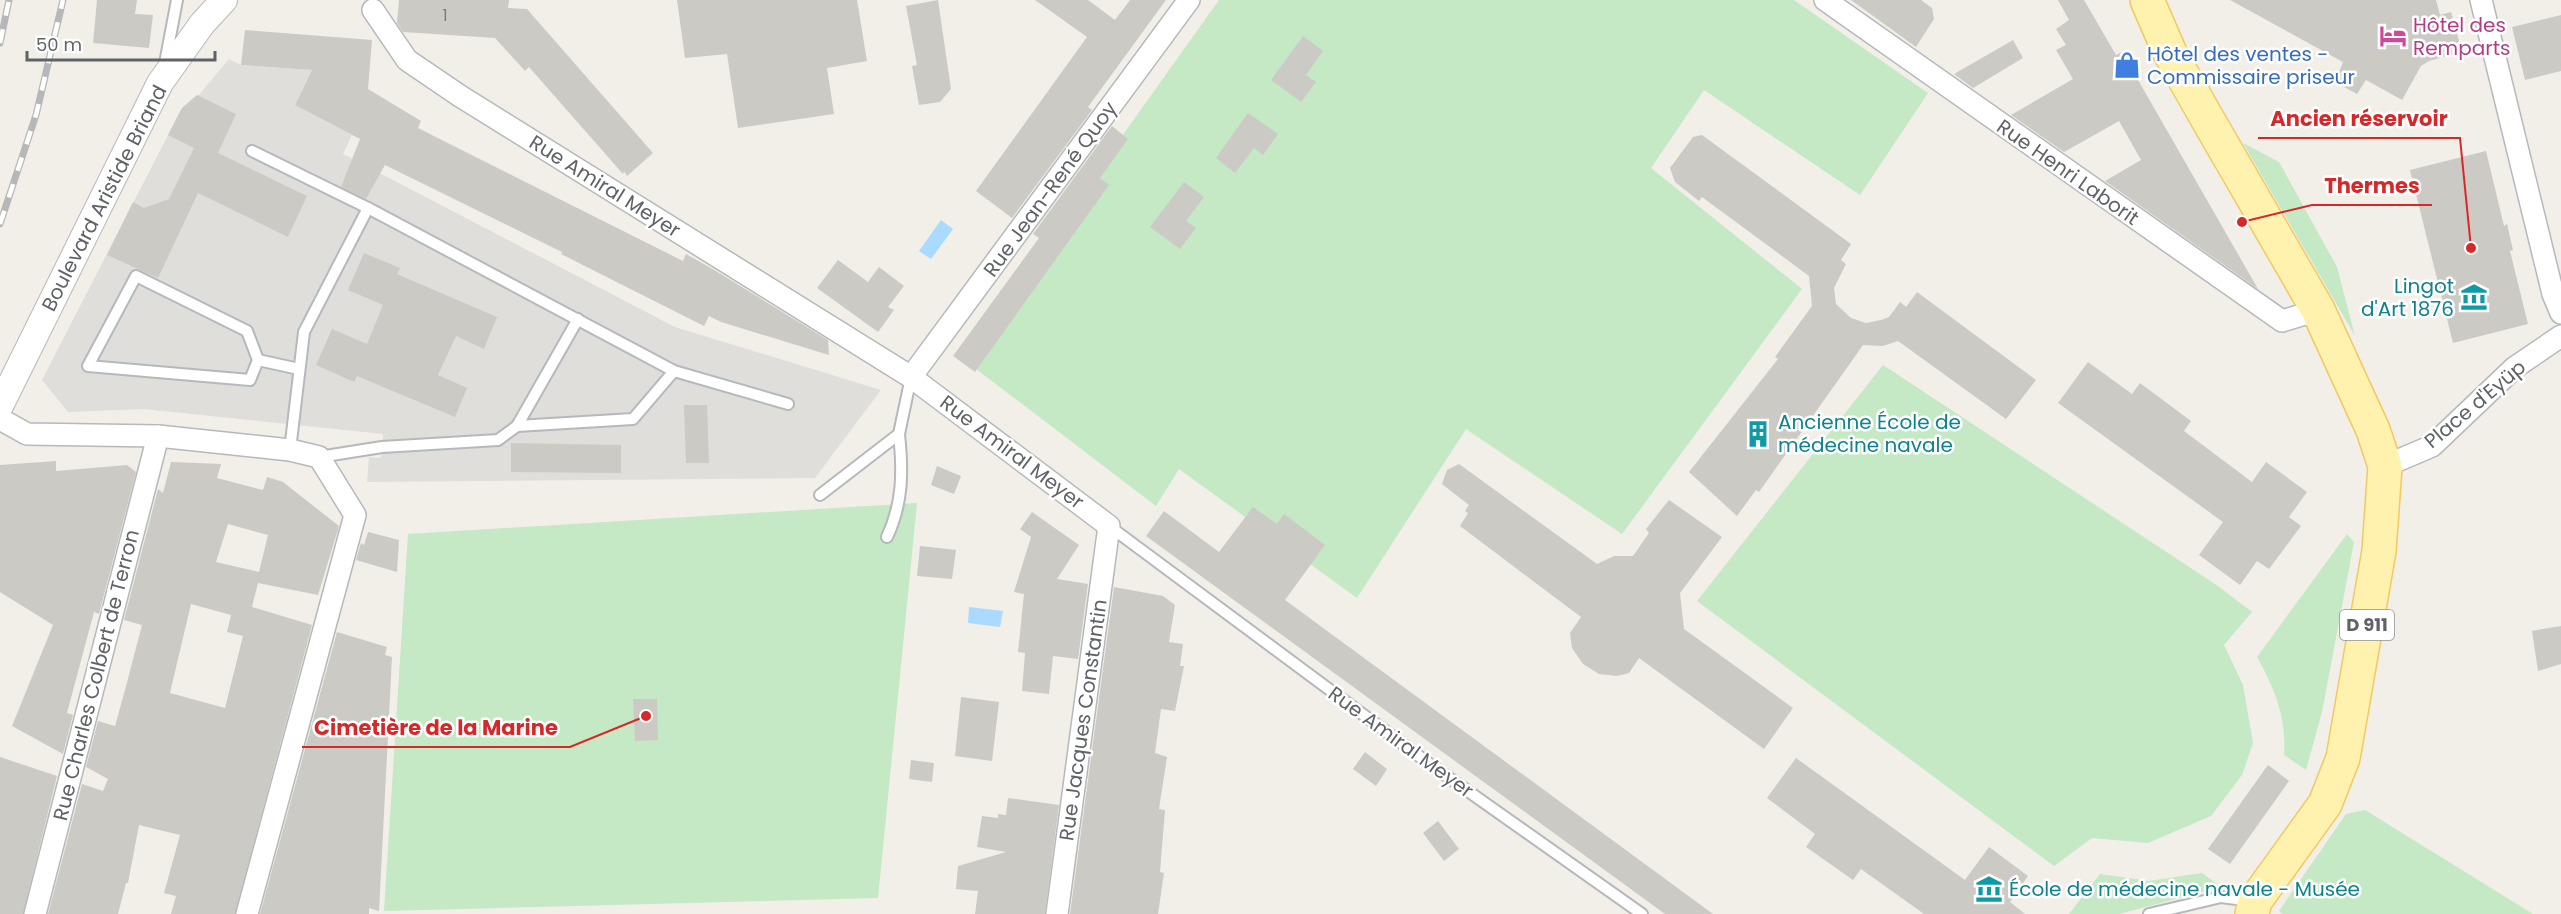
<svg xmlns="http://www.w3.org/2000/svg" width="2561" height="914" font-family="Poppins,sans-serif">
<rect width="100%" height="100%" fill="#f1efe8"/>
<path fill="#e0deda" d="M229 59 241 65 323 71 310 74 295 105 352 135 343 154 675 327 881 390 815 478 367 482 369 457 381 458 383 434 144 409 68 412 42 380 182 108 198 96Z"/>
<g fill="#c5e8c5">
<path d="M1219 0H1794L1928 93 1860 195 1704 90 1651 168 1802 289 1622 534 1466 429 1357 598 1179 469 1156 506 963 359Z"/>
<path d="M2243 143 2279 162 2337 267 2355 336Z"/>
<path d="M1883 365 2218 586 2252 612 2224 645 2243 685 2253 743 2242 775 2211 816 2148 843 2092 838 2054 866 1697 601Z"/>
<path d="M917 503 878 898 384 911 408 534Z"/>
<path d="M2347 534 2354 542 2322 712 2306 770 2284 755C2287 719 2275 689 2257 657Z"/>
<path d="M2365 810 2533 914H2283L2279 911 2346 814Z"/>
<path d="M2202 873 2221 887 2119 914H2069L2100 874 2149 881Z"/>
</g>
<g fill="#aadaff">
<path d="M941 220 953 229 931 259 919 251Z"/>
<path d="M969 607 1003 611 1000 627 968 623Z"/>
</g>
<g fill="#cccac5" fill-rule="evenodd">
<path d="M97 0H137L135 14 153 15 149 48 93 43Z"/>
<path d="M399 0H509L508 8 527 9 653 153 627 176 624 171 623 174 529 67 525 71 495 38 403 32 397 23Z"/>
<path d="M677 0H857L867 61 827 68 834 114 738 128 727 54 685 58Z"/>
<path d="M938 0 951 89 940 102 919 105 912 66 917 65 906 6Z"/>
<path d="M1035 0H1088L1115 20 1130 0H1166L1088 107 1092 110 1012 218 976 191 1087 37Z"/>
<path d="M1851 0H1921L1932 8 1934 19 1916 47Z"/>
<path d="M2058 0H2084L2116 55 2122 52 2258 289 2105 181 2141 160 2119 121 2064 152 2011 115 2073 79 2056 50 2066 45 2056 29 2069 20Z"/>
<path d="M2230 0H2436L2440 15 2451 12 2462 52 2429 61 2421 66 2402 100 2366 80 2357 94 2335 82 2343 62Z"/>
<path d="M2561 15V71L2525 80 2512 27Z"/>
<path d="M245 30 372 40 368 89 421 121 418 128 683 261 686 254 711 268 828 340 829 355 721 322 709 316 704 326 561 254 562 252 385 165 366 199 341 187 360 139 295 105 312 70 241 65Z"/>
<path d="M1303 36 1323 51 1306 75 1316 82 1301 102 1271 80Z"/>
<path d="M2013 40 2023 58 1973 88 1954 74Z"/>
<path d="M197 95 236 114 218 153 307 196 288 237 198 193 158 278 107 255 133 202 144 208 169 199 194 148 168 135 182 108Z"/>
<path d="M1248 113 1278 134 1263 155 1254 148 1235 173 1216 158Z"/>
<path d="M1112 126 1128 139 1100 178 1109 185 975 372 953 356 1039 238 1033 234Z"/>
<path d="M1702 135 1851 244 1841 260 1846 264 1834 288 1836 304 1851 318 1866 323 1881 320 1889 317 1900 302 1906 307 1917 292 2036 380 2006 419 1898 341 1883 346 1863 345 1759 492 1756 490 1737 516 1689 472 1778 359 1775 357 1812 306 1809 276 1702 197 1699 201 1675 182 1670 168 1693 137Z"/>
<path d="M2486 151 2504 226 2507 224 2513 250 2510 251 2528 324 2453 343 2410 170Z"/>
<path d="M1184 182 1204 197 1186 221 1196 228 1180 249 1150 227Z"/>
<path d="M364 253 400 268 397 274 497 317 484 349 456 336 438 375 467 388 455 417 357 376 354 382 316 365 332 329 367 344 383 305 348 290Z"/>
<path d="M838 260 868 282 879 267 904 286 888 307 894 310 878 332 817 288Z"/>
<path d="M2088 362 2132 394 2140 383 2191 421 2184 431 2252 482 2266 462 2307 492 2289 517 2301 526 2269 569 2257 561 2240 585 2199 555 2223 522 2058 403Z"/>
<path d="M684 405H707L709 463H686Z"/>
<path d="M511 443 621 445V473L511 472Z"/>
<path d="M56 461V471L127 465 136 472 99 614 94 612 67 713 73 715 63 754 12 726 53 625 0 592V465Z"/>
<path d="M171 462 221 464 217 478 263 490 267 477 283 482 339 526 318 595 258 583 252 607 312 625 235 914H171L176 896 164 893 180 835 139 825 128 883H126L118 914H48L82 784 103 791 108 779 86 767 98 721 115 726 125 690 142 625 124 620 158 489 163 493ZM228 524 268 535 259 572 216 562ZM191 604 231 615 227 632 243 636 225 708 170 693Z"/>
<path d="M1459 464 1597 564 1614 556H1633L1649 533 1646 529 1669 500 1722 537 1680 593 1684 629 1793 708 1764 749 1639 658 1629 673 1617 676 1599 674 1583 664 1572 648 1570 633 1581 617 1460 526 1468 513 1465 511 1469 505 1442 484 1447 470Z"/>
<path d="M937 466 961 476 954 494 931 485Z"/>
<path d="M1253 507 1277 524 1284 514 1325 545 1285 600 1713 914H1665L1146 536 1164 511 1219 552Z"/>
<path d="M1032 512 1079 545 1057 579 1088 584 1078 659 1053 656 1049 694 1022 691 1025 653 1018 652 1024 594 1014 592 1031 537 1020 529Z"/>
<path d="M368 532 399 540 397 572 356 560 361 543 364 545Z"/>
<path d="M920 546 956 550 952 579 917 576Z"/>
<path d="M1114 587 1163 596 1175 605 1169 642 1183 644 1180 666H1184L1175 711 1161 709 1155 753 1167 757 1159 809 1165 810 1160 872 1164 873 1158 914H1070Z"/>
<path d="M2561 626V664L2538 671 2532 631Z"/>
<path d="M337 632 387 647 385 655 392 657 379 911 369 908V914H260Z"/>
<path d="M961 697 999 702 992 761 955 756Z"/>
<path d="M633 699H657L658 740 635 741Z"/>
<path d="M1365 752 1387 769 1376 786 1353 769Z"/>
<path d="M0 757 57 776 23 914H0Z"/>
<path d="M1796 758 1965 880 1989 847 2028 876 2010 902 2025 914H1924L1861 869 1853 880 1806 847 1815 834 1767 798Z"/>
<path d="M911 760 934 763 932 782 909 779Z"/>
<path d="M2268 765 2289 781 2230 864 2208 849Z"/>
<path d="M1008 798 1059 805 1045 914H975L978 891 956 889 958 866 1006 852 977 847 982 816 998 818V814L1006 815Z"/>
<path d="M1438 821 1459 849 1444 861 1423 833Z"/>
</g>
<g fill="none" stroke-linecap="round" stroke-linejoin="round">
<defs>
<g id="service">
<path d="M165 63 177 0"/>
<path d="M252 151 368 208"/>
<path d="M136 276 247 331 258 360 250 380 88 366Z"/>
<path d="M258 360 299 369"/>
<path d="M517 426 633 419 674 371"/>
<path d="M290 450 304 332 368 208 674 371 788 404"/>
<path d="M319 457 382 447 498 440 517 426 578 319"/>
<path d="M820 495 899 434 911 377"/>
<path d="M1109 526 1431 765 1642 914"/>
<path d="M887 537C903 503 903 471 899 434"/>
<path d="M2149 914 2221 897 2252 901"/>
</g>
<g id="minor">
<path d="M1825 0 2282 321 2318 310"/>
<path d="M2481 0 2553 294 2561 313"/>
<path d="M373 10 407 60 460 96 911 377 1109 526 1057 914"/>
<path d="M911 377 1189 0"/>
<path d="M0 419 27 434 158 436 290 450 319 457 355 515 247 914"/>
<path d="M2385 466 2432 446 2514 368 2561 336"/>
<path d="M35 914 158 436"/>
</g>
<path id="tertiary" d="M0 406 160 83 202 24 224 0"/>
<path id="primary" d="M2147 0 2170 53 2204 113 2318 310 2373 430 2385 466 2379 551 2343 758 2325 804 2255 901 2252 914"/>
</defs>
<use href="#service" stroke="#b5b8bc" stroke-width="14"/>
<use href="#minor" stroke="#b5b8bc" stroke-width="24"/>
<use href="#tertiary" stroke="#b5b8bc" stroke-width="28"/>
<use href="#primary" stroke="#f2c960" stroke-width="36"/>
<use href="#service" stroke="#fff" stroke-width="10"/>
<use href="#minor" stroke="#fff" stroke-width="21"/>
<use href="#tertiary" stroke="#fff" stroke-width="26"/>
<use href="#primary" stroke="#fff2af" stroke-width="33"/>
<defs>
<g id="rail">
<path d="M0 43 9 0"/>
<path d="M0 224 36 115 63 0"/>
</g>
</defs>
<use href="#rail" stroke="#b6b7b8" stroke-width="7"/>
<use href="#rail" stroke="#fff" stroke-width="4.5" stroke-dasharray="14" stroke-linecap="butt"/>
</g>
<defs>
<symbol id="hotel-bare" viewBox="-9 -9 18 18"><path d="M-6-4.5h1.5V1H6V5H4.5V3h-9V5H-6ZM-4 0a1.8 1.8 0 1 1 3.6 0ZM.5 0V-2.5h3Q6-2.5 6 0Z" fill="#d1479c" stroke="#fff" stroke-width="2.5" paint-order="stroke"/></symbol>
<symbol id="shop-bare" viewBox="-9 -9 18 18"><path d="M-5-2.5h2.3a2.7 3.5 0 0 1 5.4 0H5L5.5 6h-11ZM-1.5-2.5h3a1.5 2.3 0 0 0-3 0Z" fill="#3f7fe0" stroke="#fff" stroke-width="2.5" paint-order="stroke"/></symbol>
<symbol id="museum-bare" viewBox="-9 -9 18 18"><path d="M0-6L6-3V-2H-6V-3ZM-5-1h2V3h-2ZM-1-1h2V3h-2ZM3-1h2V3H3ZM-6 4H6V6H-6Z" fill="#0f9aa8" stroke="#fff" stroke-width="2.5" paint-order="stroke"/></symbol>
<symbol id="building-bare" viewBox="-9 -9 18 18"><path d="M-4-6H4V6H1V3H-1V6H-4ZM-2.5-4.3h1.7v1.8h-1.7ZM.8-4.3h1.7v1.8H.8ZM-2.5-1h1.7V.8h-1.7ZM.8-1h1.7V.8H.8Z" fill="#0f9aa8" stroke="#fff" stroke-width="2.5" paint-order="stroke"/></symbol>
</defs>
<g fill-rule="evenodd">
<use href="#hotel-bare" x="2374" y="17" width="38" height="38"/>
<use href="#shop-bare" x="2108" y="46" width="38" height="38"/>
<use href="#museum-bare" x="2455" y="278" width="38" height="38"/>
<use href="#building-bare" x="1739" y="415" width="38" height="38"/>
<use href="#museum-bare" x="1970" y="870" width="38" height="38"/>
</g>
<g text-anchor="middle" stroke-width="5" stroke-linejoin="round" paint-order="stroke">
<g font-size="16" fill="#7a7d7f">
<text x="445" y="21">1</text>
</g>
<rect fill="#fff" stroke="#8f9295" stroke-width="1.5" x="2340" y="610" width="54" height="30" rx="4.5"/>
<g font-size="18" font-weight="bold" fill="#5f6368">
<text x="2367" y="631">D 911</text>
</g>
<g font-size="20" fill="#b23c85" stroke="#fff" text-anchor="start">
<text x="2413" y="32">Hôtel des<tspan x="2413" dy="23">Remparts</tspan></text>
</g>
<g font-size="20" fill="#366cbe" stroke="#fff" text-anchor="start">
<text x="2147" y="61">Hôtel des ventes -<tspan x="2147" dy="23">Commissaire priseur</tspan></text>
</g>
<g font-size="20" fill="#5f6368" stroke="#fff">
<text transform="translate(2068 172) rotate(35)" y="7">Rue Henri Laborit</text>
<text transform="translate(605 186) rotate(32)" y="7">Rue Amiral Meyer</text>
<text transform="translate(1050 189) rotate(-54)" y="7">Rue Jean-René Quoy</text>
<text transform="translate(104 198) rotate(-63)" y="7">Boulevard Aristide Briand</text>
<text transform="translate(2475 404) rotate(-40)" y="7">Place d'Eyüp</text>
<text transform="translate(1012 452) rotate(37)" y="7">Rue Amiral Meyer</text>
<text transform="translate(96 675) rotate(-76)" y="7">Rue Charles Colbert de Terron</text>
<text transform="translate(1083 720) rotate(-82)" y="7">Rue Jacques Constantin</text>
<text transform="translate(1401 742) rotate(36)" y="7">Rue Amiral Meyer</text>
</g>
<g font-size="20" fill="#0d838f" stroke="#fff" text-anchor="start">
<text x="2454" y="293" text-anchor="end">Lingot<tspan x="2454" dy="23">d'Art 1876</tspan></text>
<text x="1778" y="429">Ancienne École de<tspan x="1778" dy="23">médecine navale</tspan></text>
<text x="2009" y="896">École de médecine navale - Musée</text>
</g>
</g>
<path fill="none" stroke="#d62828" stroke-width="2" d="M2471 248L2460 138H2258M2242 222L2312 205H2432M646 716L570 747H302"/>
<g fill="#d62828" stroke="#fff" stroke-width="2">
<circle cx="2471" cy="248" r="6"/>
<circle cx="2242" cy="222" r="6"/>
<circle cx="646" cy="716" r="6"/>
</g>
<g font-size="21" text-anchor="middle" font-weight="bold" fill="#d62828" stroke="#fff" stroke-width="5" stroke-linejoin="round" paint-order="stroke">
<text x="2359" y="126">Ancien réservoir</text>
<text x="2372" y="193">Thermes</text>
<text x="436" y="735">Cimetière de la Marine</text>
</g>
<path d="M27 51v9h188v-9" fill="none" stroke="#5f6368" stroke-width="3"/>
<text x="36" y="51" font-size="18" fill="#5f6368" stroke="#ffffff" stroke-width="4.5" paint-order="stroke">50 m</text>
</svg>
